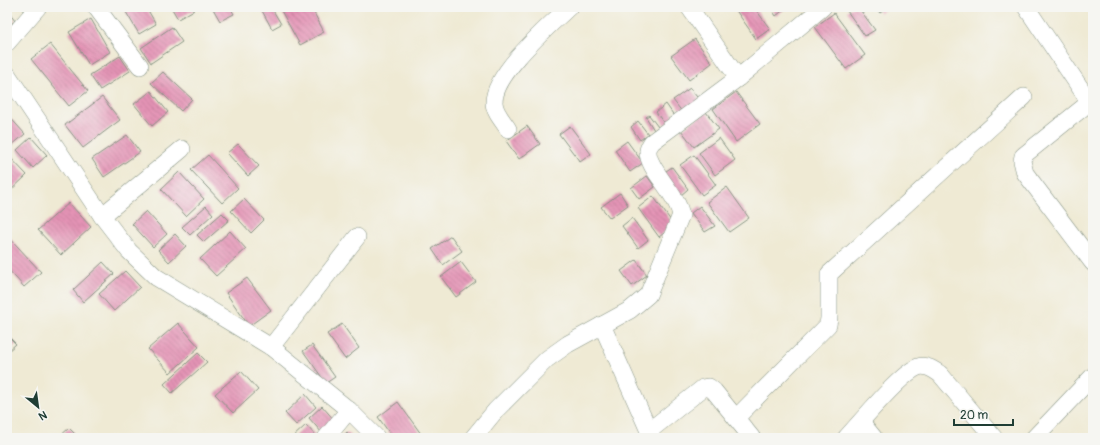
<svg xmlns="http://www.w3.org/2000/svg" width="1100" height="445" font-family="Pangolin,sans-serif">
<defs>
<pattern id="building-back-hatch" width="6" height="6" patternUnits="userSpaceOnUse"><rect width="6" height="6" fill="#e493b5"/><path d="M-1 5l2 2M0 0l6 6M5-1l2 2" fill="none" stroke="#b87994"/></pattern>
</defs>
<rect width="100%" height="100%" fill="#f6f6f2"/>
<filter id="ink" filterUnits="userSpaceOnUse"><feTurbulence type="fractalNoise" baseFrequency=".025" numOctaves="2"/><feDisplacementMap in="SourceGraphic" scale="8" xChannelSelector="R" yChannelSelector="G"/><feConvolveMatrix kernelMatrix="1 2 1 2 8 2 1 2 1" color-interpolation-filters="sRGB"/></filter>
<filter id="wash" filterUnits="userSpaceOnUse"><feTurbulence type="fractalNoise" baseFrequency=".012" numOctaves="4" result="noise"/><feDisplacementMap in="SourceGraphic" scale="16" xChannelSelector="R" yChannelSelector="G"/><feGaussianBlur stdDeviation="0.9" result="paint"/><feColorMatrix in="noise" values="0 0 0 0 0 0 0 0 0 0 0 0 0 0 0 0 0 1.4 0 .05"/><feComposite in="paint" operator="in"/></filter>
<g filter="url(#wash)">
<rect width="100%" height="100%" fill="#efead4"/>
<g id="blocks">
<g fill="url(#building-back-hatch)">
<path d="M123 7H146L156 24 139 34Z"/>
<path d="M171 7H193L194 10 178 19Z"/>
<path d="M212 7H230L234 14 220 21Z"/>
<path d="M260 7H271L281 24 272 29Z"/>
<path d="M279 7H311L324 32 300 45Z"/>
<path d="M738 7H754L770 29 756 39 735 9Z"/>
<path d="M770 7H786V8L776 16Z"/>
<path d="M853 7H858L875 30 865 36 847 11Z"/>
<path d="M875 7H888L880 13Z"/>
<path d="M7 10 15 21 7 27Z"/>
<path d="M834 13 865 55 846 69 815 27Z"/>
<path d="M91 19 110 52 89 65 69 32Z"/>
<path d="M172 27 182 42 151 63 141 48Z"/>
<path d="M695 39 712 63 689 80 671 56Z"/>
<path d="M50 44 88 91 69 106 31 59Z"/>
<path d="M120 56 130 71 100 90 90 75Z"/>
<path d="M163 72 192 99 181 111 151 83Z"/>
<path d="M690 88 700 101 683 113 673 100Z"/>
<path d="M151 91 168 112 152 126 134 104Z"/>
<path d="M736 92 760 124 736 142 713 109Z"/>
<path d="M102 97 120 120 83 148 65 125Z"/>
<path d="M666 104 675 117 665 125 656 112Z"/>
<path d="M706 112 719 129 694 147 681 130Z"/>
<path d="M7 114 25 134 11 146 7 141Z"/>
<path d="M649 115 658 127 654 130 646 117Z"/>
<path d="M638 121 648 134 640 140 631 127Z"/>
<path d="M527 126 540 144 519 159 506 141Z"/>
<path d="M570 126 591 154 580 162 559 134Z"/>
<path d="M127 135 140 152 104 177 92 159Z"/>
<path d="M31 137 47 155 33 168 17 150Z"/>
<path d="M719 138 735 160 715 175 699 153Z"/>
<path d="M627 141 643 163 630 172 615 150Z"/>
<path d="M238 144 259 166 248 176 227 153Z"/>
<path d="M7 154 27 175 7 194Z"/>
<path d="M208 155 238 188 222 203 191 170Z"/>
<path d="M694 155 716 185 702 195 680 165Z"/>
<path d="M672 167 688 189 680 196 663 173Z"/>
<path d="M179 172 204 199 186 216 161 189Z"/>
<path d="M647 176 655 187 639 199 631 188Z"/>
<path d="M727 187 749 218 729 232 707 202Z"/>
<path d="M620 193 628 205 610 218 601 207Z"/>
<path d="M653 196 674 225 659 237 638 208Z"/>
<path d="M244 199 264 220 251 233 231 211Z"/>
<path d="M69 203 91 227 61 255 38 230Z"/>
<path d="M206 206 213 214 190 235 182 227Z"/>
<path d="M700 206 715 226 705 232 691 213Z"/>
<path d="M146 211 167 234 153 247 132 224Z"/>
<path d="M222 213 229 220 204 242 197 235Z"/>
<path d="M632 218 648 240 638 248 622 226Z"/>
<path d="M230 231 246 249 216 276 200 259Z"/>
<path d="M175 234 186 246 169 262 158 250Z"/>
<path d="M7 235 41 272 24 287 7 268Z"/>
<path d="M451 236 462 251 443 265 432 249Z"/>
<path d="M636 260 647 275 632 286 621 271Z"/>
<path d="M103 262 114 274 83 302 73 290Z"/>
<path d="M461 262 476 282 456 297 441 277Z"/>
<path d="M125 271 140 287 114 311 99 294Z"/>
<path d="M247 278 271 310 249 326 226 293Z"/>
<path d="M178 323 199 347 170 373 148 349Z"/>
<path d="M342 324 359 348 345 359 327 334Z"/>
<path d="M7 335 16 344 7 352Z"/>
<path d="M312 345 335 377 326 383 303 351Z"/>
<path d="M198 353 207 362 172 393 164 384Z"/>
<path d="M241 371 258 390 233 413 215 394Z"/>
<path d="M305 394 316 407 296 425 285 413Z"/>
<path d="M398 402 424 438H393L378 417Z"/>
<path d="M322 406 335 421 322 433 309 418Z"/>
<path d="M306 425 317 437 292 438Z"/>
<path d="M69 428 79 438H58Z"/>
<path d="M347 432 353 438H341Z"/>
</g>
</g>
</g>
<g filter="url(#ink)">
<use href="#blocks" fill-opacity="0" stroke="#879484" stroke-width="1"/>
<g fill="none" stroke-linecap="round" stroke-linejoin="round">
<defs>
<g id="minor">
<path d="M96 7 140 66"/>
<path d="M689 7 738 78"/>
<path d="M1026 7 1093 107"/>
<path d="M7 43 38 7"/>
<path d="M7 74 102 216 129 251 156 277 271 347 349 410 377 438"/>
<path d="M1090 102 1023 156 1022 161 1025 173 1093 263"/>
<path d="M508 129C503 121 494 112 494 102 494 73 549 26 569 7"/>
<path d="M102 216 182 149"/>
<path d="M602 325 649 431V438"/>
<path d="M271 347 357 237"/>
<path d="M736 418 828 325 829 318V274L1024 97"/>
<path d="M861 422 874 438"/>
<path d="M649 431 703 388 709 387 714 391 752 438"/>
<path d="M326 438 349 410"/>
<path d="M473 438 496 410 547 359 568 344 630 310 648 295 681 215C677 193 647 169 648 151 648 148 650 145 652 142L738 78 823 7"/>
<path d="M846 438C860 423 901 373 918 367 926 364 934 370 940 374L994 438"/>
<path d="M1034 438 1093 376"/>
</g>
</defs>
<use href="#minor" stroke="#879484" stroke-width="18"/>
<use href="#minor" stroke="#fff" stroke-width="17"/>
</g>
</g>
<rect width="1100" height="445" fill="none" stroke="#f6f6f2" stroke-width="24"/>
<g transform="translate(38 407) rotate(151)" stroke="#f6f6f2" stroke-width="3" paint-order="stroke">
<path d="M0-3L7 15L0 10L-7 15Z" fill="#1f3d34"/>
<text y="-6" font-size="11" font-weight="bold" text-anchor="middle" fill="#1f3d34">N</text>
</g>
<path d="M954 419v6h59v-6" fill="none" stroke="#1f3d34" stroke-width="2"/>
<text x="960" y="419" font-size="12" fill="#1f3d34" stroke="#f6f6f2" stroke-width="3" paint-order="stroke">20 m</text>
</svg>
